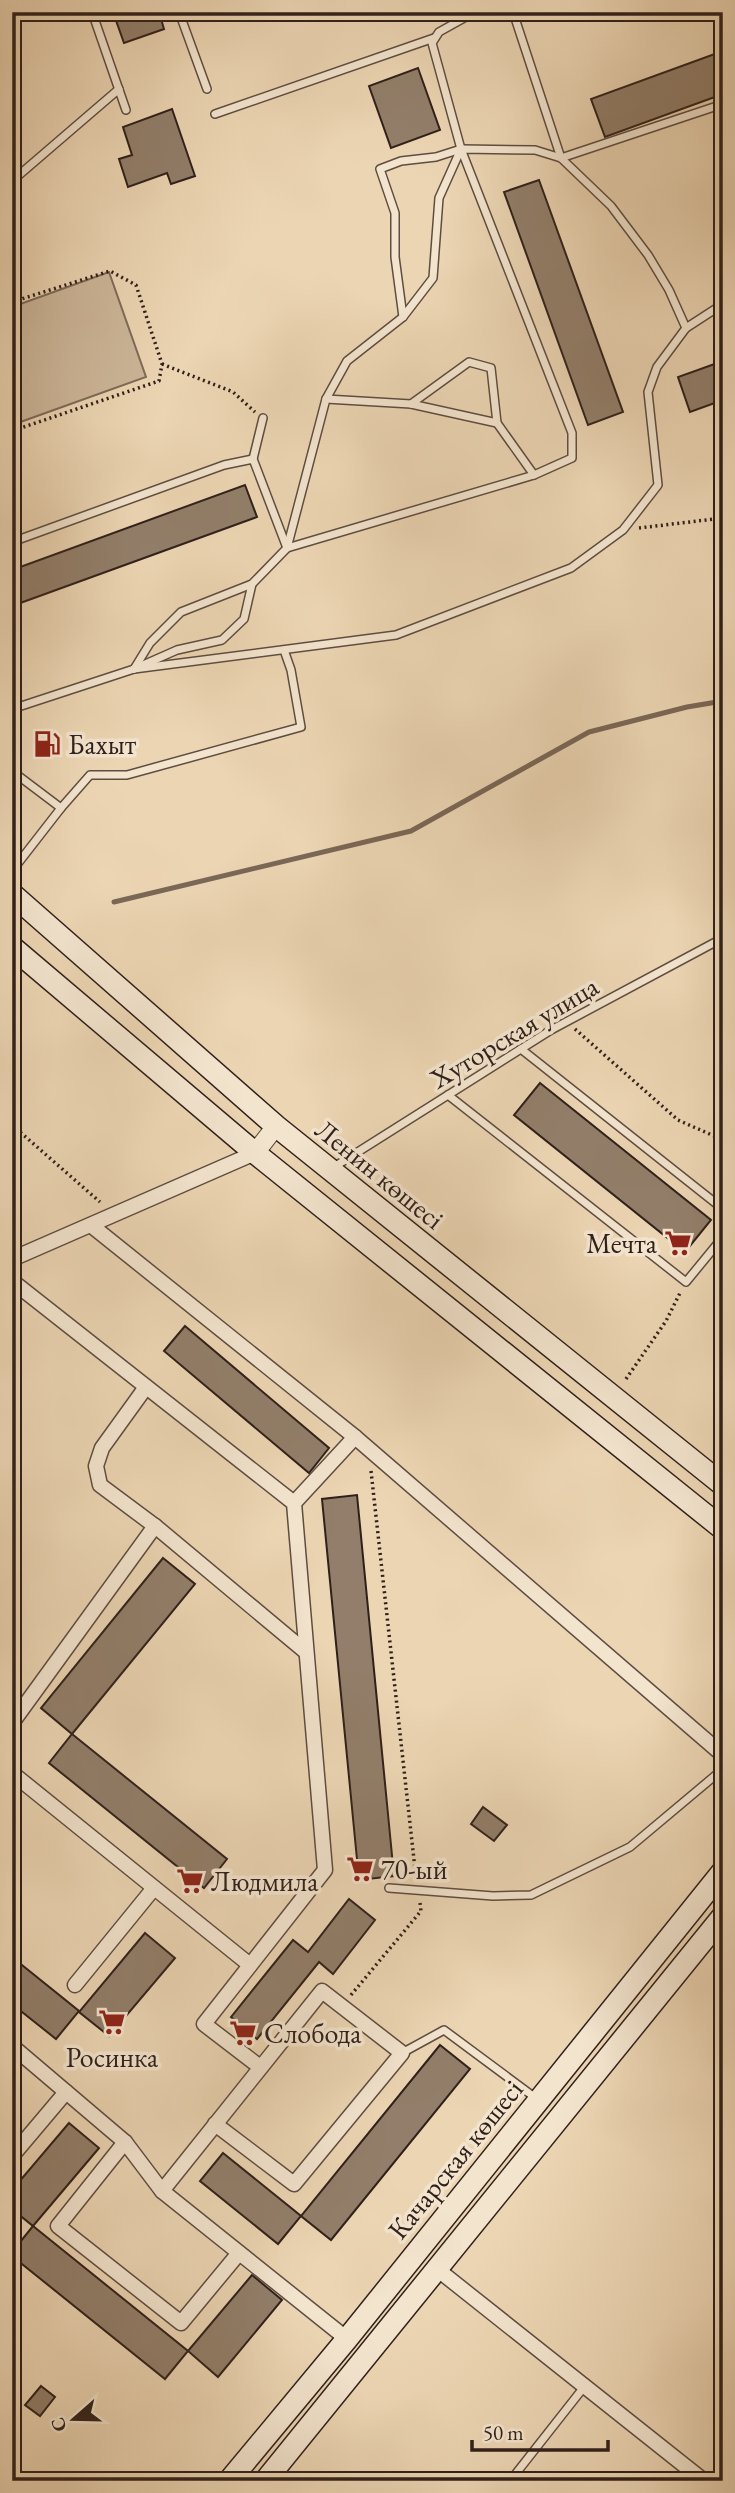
<svg xmlns="http://www.w3.org/2000/svg" width="735" height="2493" font-family="'EB Garamond',serif">
<rect width="100%" height="100%" fill="#ecd5b3"/>
<filter id="stains"><feTurbulence type="fractalNoise" baseFrequency=".00286" numOctaves="4"/><feColorMatrix values="0 0 0 0 .2 0 0 0 0 .09 0 0 0 0 .02 0 0 0 .5 -.17"/></filter>
<radialGradient id="worn" r=".72"><stop offset=".6" stop-color="#630" stop-opacity="0"/><stop offset="1" stop-color="#630" stop-opacity=".3"/></radialGradient>
<path fill="#ccb699" stroke="#7e6b5a" stroke-width="2" d="M109 272 146 377 12 425V307Z"/>
<g fill="none" stroke-linecap="round" stroke-linejoin="round">
<path stroke="#7a6757" stroke-width="5" d="M114 902 411 831 589 732 687 707 723 701"/>
</g>
<g fill="#927e6a" stroke="#30201b" stroke-width="2">
<path d="M113 12H159L164 29 124 43Z"/>
<path d="M723 51V94L605 137 591 99Z"/>
<path d="M418 68 440 130 391 148 369 86Z"/>
<path d="M172 109 195 176 171 184 167 173 128 187 119 159 132 155 123 127Z"/>
<path d="M539 180 623 412 588 425 504 192Z"/>
<path d="M723 361V400L690 412 678 377Z"/>
<path d="M245 485 257 517 12 606V570Z"/>
<path d="M540 1083 711 1220 685 1252 514 1115Z"/>
<path d="M185 1326 329 1448 309 1473 164 1351Z"/>
<path d="M357 1495 394 1876 359 1880 322 1499Z"/>
<path d="M163 1558 195 1584 72 1734 41 1708Z"/>
<path d="M72 1734 227 1859 204 1888 49 1763Z"/>
<path d="M483 1807 507 1825 494 1841 471 1824Z"/>
<path d="M349 1899 375 1920 333 1974 319 1962 257 2039 231 2017 293 1940 308 1952Z"/>
<path d="M145 1933 175 1958 109 2036 79 2012Z"/>
<path d="M12 1957 79 2011 56 2039 12 2004Z"/>
<path d="M440 2045 470 2069 331 2240 301 2216Z"/>
<path d="M69 2123 99 2148 33 2226 12 2209V2190Z"/>
<path d="M223 2153 301 2216 278 2244 200 2181Z"/>
<path d="M33 2226 188 2351 165 2379 12 2256V2252Z"/>
<path d="M252 2275 282 2300 218 2377 188 2351Z"/>
<path d="M41 2386 55 2397 40 2416 25 2405Z"/>
</g>
<g fill="none" stroke-linecap="round" stroke-linejoin="round">
<defs>
<g id="service">
<path d="M92 12 126 110"/>
<path d="M179 12 207 89"/>
<path d="M513 12 561 158 723 104"/>
<path d="M215 114 434 38"/>
<path d="M12 181 119 89"/>
<path d="M403 317 395 257V213L380 169 401 161 436 157 461 149 535 150 561 158 611 206 648 255 669 290 686 328"/>
<path d="M326 399 411 404 497 423 534 475"/>
<path d="M411 404 469 362 491 368 497 423"/>
<path d="M253 459 263 418"/>
<path d="M12 542 224 465 253 459 287 548 534 475 572 458V433L461 149 432 43 439 32 475 12"/>
<path d="M134 669 396 635 571 568 623 530 658 485 648 392 657 367 686 328 723 304"/>
<path d="M134 669 150 643 181 612 252 584 287 548 326 399 347 361 403 317 433 278 439 198 461 149"/>
<path d="M12 709 134 669 177 650 222 640 244 619 252 584"/>
<path d="M12 771 61 808 12 871"/>
<path d="M61 808 90 775H127L301 727 291 670 284 650"/>
<path d="M521 1049 723 1209"/>
<path d="M448 1095 686 1282 723 1237"/>
<path d="M334 1167 551 1030 723 938"/>
<path d="M389 1888 493 1896 531 1895 630 1847 723 1769"/>
<path d="M402 2053 444 2030 537 2099"/>
<path d="M510 2481 584 2387"/>
</g>
<g id="minor">
<path d="M92 1226 355 1437 723 1755"/>
<path d="M12 1259 255 1153"/>
<path d="M12 1281 294 1503 325 1870 204 2024 260 2067"/>
<path d="M146 1387 102 1448 96 1466 100 1485 155 1526 306 1652"/>
<path d="M294 1503 355 1437"/>
<path d="M12 1723 155 1526"/>
<path d="M12 1773 250 1965"/>
<path d="M75 1985 154 1888"/>
<path d="M12 2046 125 2142 162 2191 347 2339"/>
<path d="M125 2142 58 2226 181 2323 239 2253"/>
<path d="M12 2156 66 2092"/>
<path d="M162 2191 322 1991 402 2053 294 2184 215 2124"/>
<path d="M437 2269 704 2481"/>
</g>
<path id="tertiary" d="M255 1153 276 1126"/>
<g id="secondary">
<path d="M12 894 276 1126 723 1485"/>
<path d="M12 947 255 1153 723 1529"/>
<path d="M229 2481 347 2339 723 1871"/>
<path d="M265 2481 723 1916"/>
</g>
</defs>
<use href="#service" stroke="#5f4d41" stroke-width="10"/>
<use href="#minor" stroke="#5f4d41" stroke-width="17"/>
<use href="#tertiary" stroke="#5f4d41" stroke-width="20"/>
<use href="#secondary" stroke="#30201b" stroke-width="24"/>
<g stroke="#30201b" stroke-width="3.5" stroke-dasharray="2 3.5" stroke-linecap="butt">
<path d="M12 19 18 17 16 12"/>
<path d="M12 302 110 271 136 285 162 364 159 381 12 431"/>
<path d="M162 364 233 392 255 412"/>
<path d="M639 528 723 518"/>
<path d="M575 1029 678 1120 723 1140"/>
<path d="M12 1125 100 1202"/>
<path d="M626 1379 666 1321 680 1293"/>
<path d="M371 1471 416 1878"/>
<path d="M351 1995 421 1911 420 1903"/>
</g>
<use href="#service" stroke="#f3e4ce" stroke-width="7"/>
<use href="#minor" stroke="#f3e4ce" stroke-width="14"/>
<use href="#tertiary" stroke="#f3e4ce" stroke-width="18"/>
<use href="#secondary" stroke="#f3e4ce" stroke-width="21"/>
</g>
<defs>
<symbol id="fuel-bare" viewBox="-9 -9 18 18"><path d="M-5.5-6h7V0h2V4h1.3V-2.5L3-4.5l.8-.8L6-3V5H2.5V1h-1V6h-7ZM-4.2-4.7v3.2H.2V-4.7Z" fill="#8f2418" stroke="#f3e4ce" stroke-width="2.5" paint-order="stroke"/></symbol>
<symbol id="supermarket-bare" viewBox="-9 -9 18 18"><path d="M-6-5.5h2.5l.6 2H6L4.5 2H-2.5L-4.4-4H-6ZM-1.5 3.2a1.3 1.3 0 1 0 .1 0ZM3 3.2a1.3 1.3 0 1 0 .1 0Z" fill="#8f2418" stroke="#f3e4ce" stroke-width="2.5" paint-order="stroke"/></symbol>
</defs>
<g fill-rule="evenodd">
<use href="#fuel-bare" x="28" y="725" width="38" height="38"/>
<use href="#supermarket-bare" x="659" y="1224" width="38" height="38"/>
<use href="#supermarket-bare" x="341" y="1850" width="38" height="38"/>
<use href="#supermarket-bare" x="171" y="1862" width="38" height="38"/>
<use href="#supermarket-bare" x="93" y="2003" width="38" height="38"/>
<use href="#supermarket-bare" x="224" y="2014" width="38" height="38"/>
</g>
<g text-anchor="middle" stroke-width="7" stroke-linejoin="round" paint-order="stroke">
<g font-size="28" fill="#30201b" stroke="#f3e4ce" text-anchor="start">
<text x="68" y="754">Бахыт</text>
<text x="657" y="1253" text-anchor="end">Мечта</text>
<text x="381" y="1879">70-ый</text>
<text x="211" y="1891">Людмила</text>
<text x="264" y="2043">Слобода</text>
<text x="112" y="2067" text-anchor="middle">Росинка</text>
</g>
<g font-size="28" fill="#30201b" stroke="#f3e4ce">
<text transform="translate(514 1032) rotate(-31)" y="10">Хуторская улица</text>
<text transform="translate(380 1174) rotate(39)" y="10">Ленин көшесі</text>
<text transform="translate(455 2159) rotate(-51)" y="10">Качарская көшесі</text>
</g>
</g>
<rect width="735" height="2493" fill="none" stroke="#ecd5b3" stroke-width="42"/>
<rect x="14" y="14" width="707" height="2465" fill="none" stroke="#30201b" stroke-width="3.5"/>
<rect x="21" y="21" width="693" height="2451" fill="none" stroke="#30201b" stroke-width="2"/>
<g transform="translate(74 2419) rotate(250)" stroke="#f3e4ce" stroke-width="5" paint-order="stroke">
<path d="M0-5L12 26L0 18L-12 26Z" fill="#30201b"/>
<text y="-10" font-size="19" font-weight="bold" text-anchor="middle" fill="#30201b">С</text>
</g>
<path d="M472 2440v10h136v-10" fill="none" stroke="#30201b" stroke-width="3.5"/>
<text x="483" y="2440" font-size="21" fill="#30201b" stroke="#f3e4ce" stroke-width="5" paint-order="stroke">50 m</text>
<rect width="100%" height="100%" filter="url(#stains)"/>
<rect width="100%" height="100%" fill="url(#worn)"/>
</svg>
